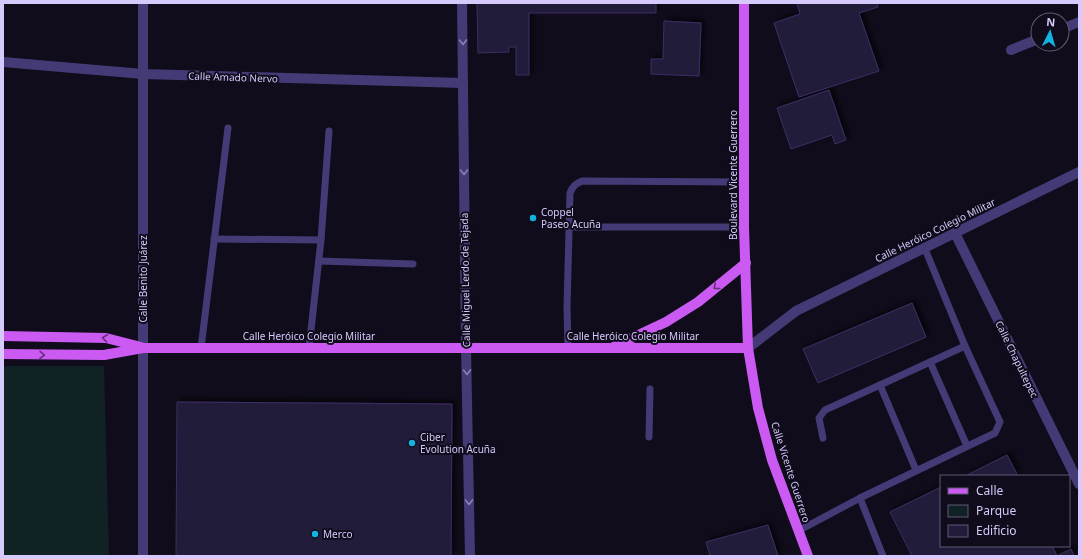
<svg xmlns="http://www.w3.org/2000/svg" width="1082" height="559" font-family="'Noto Sans',sans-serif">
<defs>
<filter id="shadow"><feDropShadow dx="3.5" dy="-3.5" stdDeviation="2" flood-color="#0009"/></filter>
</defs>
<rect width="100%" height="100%" fill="#100c1b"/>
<path fill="#102224" d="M3 366H104L109 556H3Z"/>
<g fill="#241a3a" stroke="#3f2e64" filter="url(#shadow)">
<path d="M477 3H656V13H529V75H516V47H509V52L478 53Z"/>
<path d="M797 3H877L878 7 859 13 879 71 799 97 774 23 800 14Z"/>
<path d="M664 21 701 23 699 76 651 74V59H663Z"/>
<path d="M829 90 846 140 835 144 832 135 791 149 777 108Z"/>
<path d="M912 303 926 337 818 383 803 349Z"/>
<path d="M177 402 452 404 451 556H176Z"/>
<path d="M1007 455 1018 476H965Z"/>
<path d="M941 487V546H1052L1057 556 1071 549 1074 556H912L890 512Z"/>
<path d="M768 525 778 556H710L706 542Z"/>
</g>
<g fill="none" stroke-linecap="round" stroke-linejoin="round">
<g stroke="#443b76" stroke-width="7">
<path d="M569 227H744"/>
<path d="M214 239 321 240 309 348"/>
<path d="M321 240 329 131"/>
<path d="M319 261 413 264"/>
<path d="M201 348 228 128"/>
<path d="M568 348 567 307 570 193C573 186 575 184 582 181L744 182"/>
<path d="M930 362 967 446"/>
<path d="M649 437 650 389"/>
<path d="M823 438 819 418 825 410 880 385"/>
<path d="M916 470 880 385 965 346"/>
<path d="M798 531 860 498"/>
<path d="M883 556 860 498 995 433 1000 422 965 346 925 249"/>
</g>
<g stroke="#443b76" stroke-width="10">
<path d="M462 3 466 348 470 556"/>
<path d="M1062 29 1079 22"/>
<path d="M1011 50 1038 39"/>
<path d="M3 62 143 74 463 83"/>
<path d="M955 233 1079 484"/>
<path d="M748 348 796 311 1079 172"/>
<path d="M143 556V3"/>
</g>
<g stroke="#ca5af1" stroke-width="10">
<path d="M744 3V227L748 348 758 408 772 460 808 556"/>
<path d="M3 336 106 338 141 347"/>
<path d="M615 346 666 322 698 302 746 263"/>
<path d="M3 354 104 355 143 348H748"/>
</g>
</g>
<defs><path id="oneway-chevron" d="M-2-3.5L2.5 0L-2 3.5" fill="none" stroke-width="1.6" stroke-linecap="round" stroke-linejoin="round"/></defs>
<g stroke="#8c82b8">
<use href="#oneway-chevron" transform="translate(463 42) rotate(89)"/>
<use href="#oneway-chevron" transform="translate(464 172) rotate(89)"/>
<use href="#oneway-chevron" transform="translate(467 372) rotate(89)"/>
<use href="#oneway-chevron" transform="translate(469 502) rotate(89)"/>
</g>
<g stroke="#642f7b">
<use href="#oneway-chevron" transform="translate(716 287) rotate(141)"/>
<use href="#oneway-chevron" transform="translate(105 338) rotate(-173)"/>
<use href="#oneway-chevron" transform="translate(42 355) rotate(1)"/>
</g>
<g fill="#12b3df" stroke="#100c1b" stroke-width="1.5">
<circle cx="533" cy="218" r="4"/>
<circle cx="412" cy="443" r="4"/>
<circle cx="315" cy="534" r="4"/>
</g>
<g text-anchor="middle" stroke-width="4" stroke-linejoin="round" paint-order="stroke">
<g font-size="10" fill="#d5cafb" stroke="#100c1b">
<text transform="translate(233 77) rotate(2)" y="4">Calle Amado Nervo</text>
<text transform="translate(733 175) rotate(-90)" y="4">Boulevard Vicente Guerrero</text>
<text transform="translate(935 230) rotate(-26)" y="4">Calle Heróico Colegio Militar</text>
<text transform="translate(143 279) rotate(-90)" y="4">Calle Benito Juárez</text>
<text transform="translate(465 280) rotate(-91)" y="4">Calle Miguel Lerdo de Tejada</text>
<text x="309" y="340">Calle Heróico Colegio Militar</text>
<text x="633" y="340">Calle Heróico Colegio Militar</text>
<text transform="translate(1017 359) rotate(64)" y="4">Calle Chapultepec</text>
<text transform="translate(791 472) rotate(72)" y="4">Calle Vicente Guerrero</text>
</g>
<g font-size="10" fill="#d5cafb" stroke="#100c1b" text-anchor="start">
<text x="541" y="216">Coppel<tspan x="541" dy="12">Paseo Acuña</tspan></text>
<text x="420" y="441">Ciber<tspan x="420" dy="12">Evolution Acuña</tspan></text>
<text x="323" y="538">Merco</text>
</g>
</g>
<rect width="1082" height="559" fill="none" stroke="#d5cafb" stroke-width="8"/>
<rect x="940" y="475" width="130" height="72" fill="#100c1b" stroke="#5f5875"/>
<rect x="948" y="488" width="20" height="6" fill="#ca5af1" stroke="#5f5875"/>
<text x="976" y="495" font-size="12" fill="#d5cafb">Calle</text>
<rect x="948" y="505" width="20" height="12" fill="#102224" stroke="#5f5875"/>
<text x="976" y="515" font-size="12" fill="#d5cafb">Parque</text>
<rect x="948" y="525" width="20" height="12" fill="#241a3a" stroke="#5f5875"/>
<text x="976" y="535" font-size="12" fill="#d5cafb">Edificio</text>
<g transform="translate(1050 32) rotate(5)"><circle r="19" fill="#100c1b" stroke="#5f5875"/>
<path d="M0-3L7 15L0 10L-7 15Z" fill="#12b3df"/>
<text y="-6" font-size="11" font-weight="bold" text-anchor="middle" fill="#d5cafb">N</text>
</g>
</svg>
